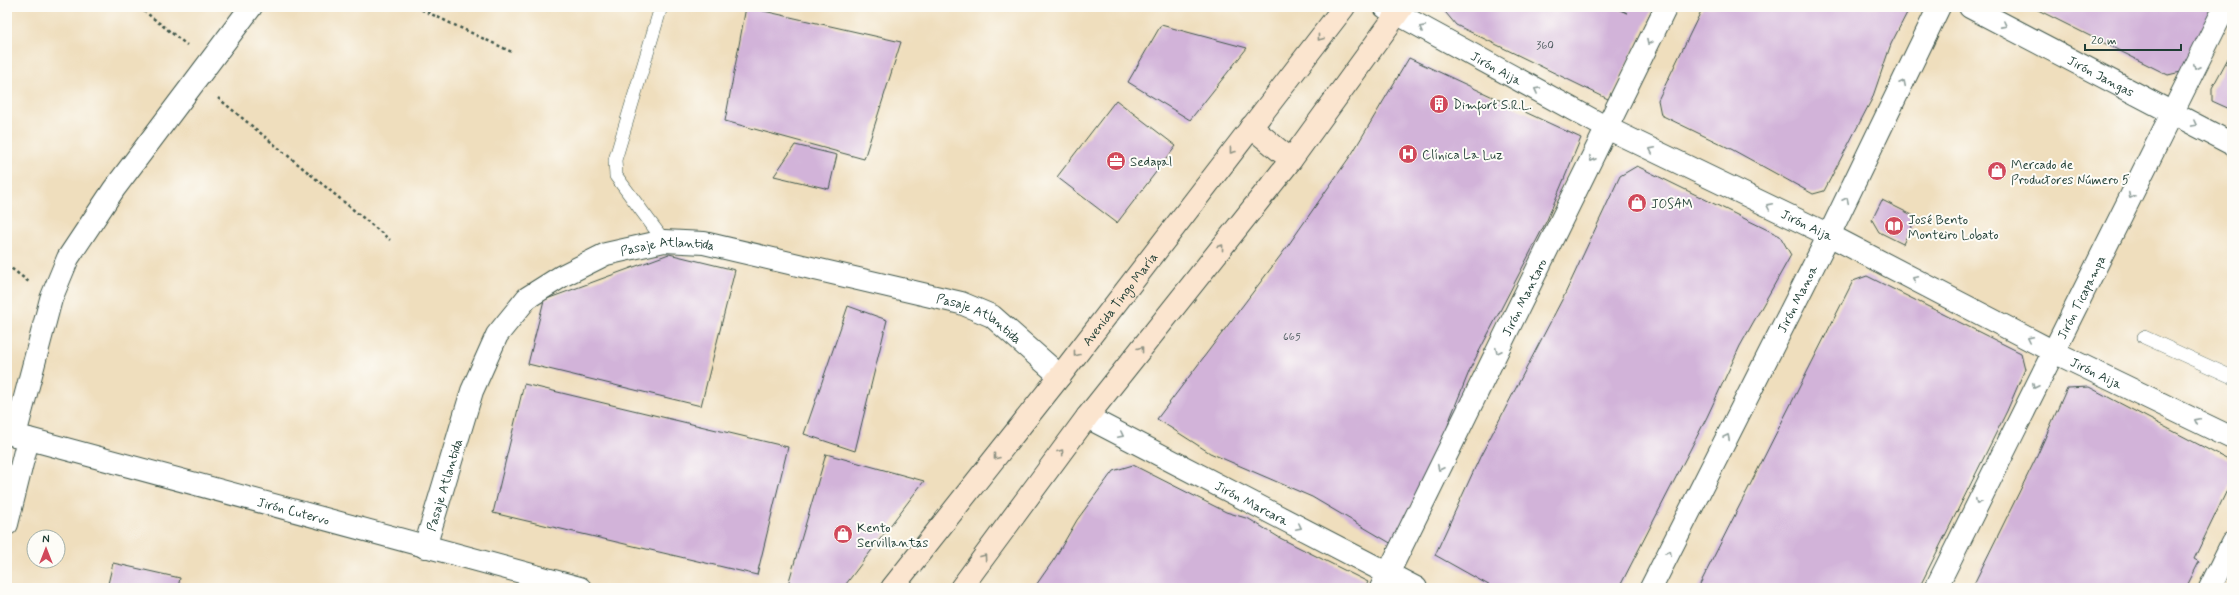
<svg xmlns="http://www.w3.org/2000/svg" width="2239" height="595" font-family="Mynerve,sans-serif">
<rect width="100%" height="100%" fill="#fdfcf7"/>
<filter id="ink" filterUnits="userSpaceOnUse"><feTurbulence type="fractalNoise" baseFrequency=".025" numOctaves="2"/><feDisplacementMap in="SourceGraphic" scale="8" xChannelSelector="R" yChannelSelector="G"/><feConvolveMatrix kernelMatrix="1 2 1 2 8 2 1 2 1" color-interpolation-filters="sRGB"/></filter>
<filter id="wash" filterUnits="userSpaceOnUse"><feTurbulence type="fractalNoise" baseFrequency=".012" numOctaves="4" result="noise"/><feDisplacementMap in="SourceGraphic" scale="16" xChannelSelector="R" yChannelSelector="G"/><feGaussianBlur stdDeviation="0.9" result="paint"/><feColorMatrix in="noise" values="0 0 0 0 0 0 0 0 0 0 0 0 0 0 0 0 0 1.4 0 .05"/><feComposite in="paint" operator="in"/></filter>
<g filter="url(#wash)">
<rect width="100%" height="100%" fill="#efdebd"/>
<g id="blocks">
<g fill="#d2b3d9">
<path d="M746 7 901 42 864 159 725 121Z"/>
<path d="M1441 7H1613L1627 13 1615 7H1653L1610 100 1456 25Z"/>
<path d="M1703 7H1910L1891 44 1872 99 1824 191 1813 194 1733 150 1661 115 1658 100Z"/>
<path d="M2032 7H2214L2185 71 2168 75Z"/>
<path d="M1161 25 1247 48 1190 120 1128 82Z"/>
<path d="M2232 51V110L2212 101V88Z"/>
<path d="M1409 58 1581 138 1547 220 1471 367 1451 416 1440 451 1392 544 1312 497 1210 453 1157 419 1287 247 1353 152Z"/>
<path d="M1116 100 1176 146 1117 223 1057 177Z"/>
<path d="M795 145 837 155 829 189 774 176Z"/>
<path d="M1637 166 1780 236 1791 255 1740 346 1707 417 1619 588H1494L1435 555 1480 457 1564 296 1620 176Z"/>
<path d="M1882 200 1916 217 1903 244 1879 232 1872 220Z"/>
<path d="M669 254 735 270 701 406 528 364 544 300Z"/>
<path d="M1867 276 2021 353 2025 369 2007 411 1919 588H1698L1853 281Z"/>
<path d="M848 306 887 320 855 451 804 434Z"/>
<path d="M524 384 788 447 757 575 493 513Z"/>
<path d="M2089 387 2230 461 2232 480 2194 559 2199 562 2186 588H1972L2037 456 2067 388Z"/>
<path d="M826 454 924 481 843 588H787Z"/>
<path d="M1133 465 1226 512 1249 519 1280 538 1368 582 1365 588H1034L1055 558 1077 520 1113 471Z"/>
<path d="M113 563 180 578 178 588H107Z"/>
</g>
</g>
</g>
<g filter="url(#ink)">
<use href="#blocks" fill-opacity="0" stroke="#3e5549" stroke-width="1"/>
<g fill="none" stroke-linecap="round" stroke-linejoin="round">
<defs>
<g id="lane">
<path d="M661 7 615 160 616 176 664 241"/>
<path d="M2144 337 2232 377"/>
</g>
<g id="street">
<path id="s1" d="M1385 7 1607 128 1829 235 2052 351 2232 438"/>
<path id="s2" d="M1970 7 2232 144"/>
<path id="s3" d="M1087 417 1416 588"/>
<path id="s4" d="M7 433 580 588"/>
<path d="M15 435 51 299 68 258 114 189 251 7"/>
<path d="M7 524 28 439"/>
<path id="s5" d="M425 547 472 391 497 335 527 298 562 276 606 254 664 241 704 243 961 303 992 316 1060 376"/>
<path id="s6" d="M1381 588 1666 7"/>
<path id="s7" d="M1651 588 1829 235 1939 7"/>
<path id="s8" d="M1936 588 2225 7"/>
<path d="M2210 588 2232 543"/>
</g>
<g id="secondary">
<path d="M1251 127 1291 160"/>
<path id="s9" d="M892 588 1060 376 1344 7"/>
<path d="M961 588 1087 417 1291 160 1402 7"/>
</g>
</defs>
<use href="#lane" stroke="#3e5549" stroke-width="14"/>
<use href="#street" stroke="#3e5549" stroke-width="24"/>
<use href="#secondary" stroke="#3e5549" stroke-width="24"/>
<g stroke="#3e5549" stroke-width="2.5" stroke-dasharray="3 3" stroke-linecap="butt">
<path d="M139 7 187 45"/>
<path d="M416 7 512 52"/>
<path d="M218 98 390 240"/>
<path d="M7 265 29 282"/>
</g>
<use href="#lane" stroke="#fff" stroke-width="13"/>
<use href="#street" stroke="#fff" stroke-width="22"/>
<use href="#secondary" stroke="#fbe5cf" stroke-width="22"/>
</g>
<defs><path id="oneway-chevron" d="M-2-3.5L2.5 0L-2 3.5" fill="none" stroke-width="1.6" stroke-linecap="round" stroke-linejoin="round"/></defs>
<g stroke="#8f9e9a">
<use href="#oneway-chevron" transform="translate(2004 25) rotate(28)"/>
<use href="#oneway-chevron" transform="translate(1422 28) rotate(-152)"/>
<use href="#oneway-chevron" transform="translate(1649 42) rotate(116)"/>
<use href="#oneway-chevron" transform="translate(2196 67) rotate(116)"/>
<use href="#oneway-chevron" transform="translate(1903 83) rotate(-64)"/>
<use href="#oneway-chevron" transform="translate(1537 90) rotate(-152)"/>
<use href="#oneway-chevron" transform="translate(2194 124) rotate(28)"/>
<use href="#oneway-chevron" transform="translate(1652 150) rotate(-154)"/>
<use href="#oneway-chevron" transform="translate(1592 159) rotate(116)"/>
<use href="#oneway-chevron" transform="translate(2131 196) rotate(117)"/>
<use href="#oneway-chevron" transform="translate(1846 200) rotate(-64)"/>
<use href="#oneway-chevron" transform="translate(1769 206) rotate(-154)"/>
<use href="#oneway-chevron" transform="translate(1915 279) rotate(-153)"/>
<use href="#oneway-chevron" transform="translate(2030 339) rotate(-153)"/>
<use href="#oneway-chevron" transform="translate(1498 351) rotate(116)"/>
<use href="#oneway-chevron" transform="translate(2035 386) rotate(116)"/>
<use href="#oneway-chevron" transform="translate(2197 421) rotate(-154)"/>
<use href="#oneway-chevron" transform="translate(1121 435) rotate(27)"/>
<use href="#oneway-chevron" transform="translate(1727 437) rotate(-63)"/>
<use href="#oneway-chevron" transform="translate(1440 468) rotate(116)"/>
<use href="#oneway-chevron" transform="translate(1978 502) rotate(116)"/>
<use href="#oneway-chevron" transform="translate(1299 527) rotate(27)"/>
<use href="#oneway-chevron" transform="translate(1669 553) rotate(-63)"/>
</g>
<g stroke="#8d9182">
<use href="#oneway-chevron" transform="translate(1320 38) rotate(128)"/>
<use href="#oneway-chevron" transform="translate(1232 151) rotate(128)"/>
<use href="#oneway-chevron" transform="translate(1221 247) rotate(-52)"/>
<use href="#oneway-chevron" transform="translate(1141 349) rotate(-52)"/>
<use href="#oneway-chevron" transform="translate(1076 354) rotate(128)"/>
<use href="#oneway-chevron" transform="translate(1061 452) rotate(-54)"/>
<use href="#oneway-chevron" transform="translate(996 457) rotate(128)"/>
<use href="#oneway-chevron" transform="translate(984 557) rotate(-54)"/>
</g>
</g>
<defs>
<symbol id="building-disc" viewBox="-11 -11 22 22"><circle r="9.5" fill="#d1495b" stroke="#fdfcf7"/><path d="M-4-6H4V6H1V3H-1V6H-4ZM-2.5-4.3h1.7v1.8h-1.7ZM.8-4.3h1.7v1.8H.8ZM-2.5-1h1.7V.8h-1.7ZM.8-1h1.7V.8H.8Z" fill="#fff"/></symbol>
<symbol id="hospital-disc" viewBox="-11 -11 22 22"><circle r="9.5" fill="#d1495b" stroke="#fdfcf7"/><path d="M-5-5h3v3.5h4V-5h3V5h-3V1.5h-4V5h-3Z" fill="#fff"/></symbol>
<symbol id="office-disc" viewBox="-11 -11 22 22"><circle r="9.5" fill="#d1495b" stroke="#fdfcf7"/><path d="M-6-3h4V-5.5h4V-3h4V5H-6ZM-1-4.5V-3h2v-1.5ZM-6 0V1H6V0Z" fill="#fff"/></symbol>
<symbol id="shop-disc" viewBox="-11 -11 22 22"><circle r="9.5" fill="#d1495b" stroke="#fdfcf7"/><path d="M-5-2.5h2.3a2.7 3.5 0 0 1 5.4 0H5L5.5 6h-11ZM-1.5-2.5h3a1.5 2.3 0 0 0-3 0Z" fill="#fff"/></symbol>
<symbol id="library-disc" viewBox="-11 -11 22 22"><circle r="9.5" fill="#d1495b" stroke="#fdfcf7"/><path d="M-6-4Q-3-5.5-.7-3.5V5Q-3 3-6 4ZM6-4Q3-5.5 .7-3.5V5Q3 3 6 4Z" fill="#fff"/></symbol>
</defs>
<g fill-rule="evenodd">
<use href="#building-disc" x="1428" y="93" width="22" height="22"/>
<use href="#hospital-disc" x="1397" y="143" width="22" height="22"/>
<use href="#office-disc" x="1105" y="150" width="22" height="22"/>
<use href="#shop-disc" x="1986" y="160" width="22" height="22"/>
<use href="#shop-disc" x="1626" y="192" width="22" height="22"/>
<use href="#library-disc" x="1883" y="215" width="22" height="22"/>
<use href="#shop-disc" x="832" y="523" width="22" height="22"/>
</g>
<g text-anchor="middle" stroke-width="4" stroke-linejoin="round" paint-order="stroke">
<g font-size="11" fill="#4c5a5d">
<text x="1545" y="49">360</text>
<text x="1292" y="340">665</text>
</g>
<g font-size="13" fill="#1f3d34" stroke="#fdfcf7">
<text dy="5" stroke="none"><textPath href="#s1" startOffset="127">Jirón Aija</textPath></text>
<text dy="5" stroke="none"><textPath href="#s2" startOffset="148">Jirón Jangas</textPath></text>
<text dy="5" stroke="none"><textPath href="#s1" startOffset="475">Jirón Aija</textPath></text>
<text dy="5" stroke="none"><textPath href="#s5" startOffset="425">Pasaje Atlantida</textPath></text>
<text dy="5" stroke="none"><textPath href="#s8" startOffset="325">Jirón Ticapampa</textPath></text>
<text dy="5" stroke="none"><textPath href="#s9" startOffset="368">Avenida Tingo María</textPath></text>
<text dy="5" stroke="none"><textPath href="#s6" startOffset="324">Jirón Mantaro</textPath></text>
<text dy="5" stroke="none"><textPath href="#s7" startOffset="324">Jirón Manoa</textPath></text>
<text dy="5" stroke="none"><textPath href="#s5" startOffset="749">Pasaje Atlantida</textPath></text>
<text dy="5" stroke="none"><textPath href="#s1" startOffset="800">Jirón Aija</textPath></text>
<text dy="5" stroke="none"><textPath href="#s5" startOffset="65">Pasaje Atlantida</textPath></text>
<text dy="5" stroke="none"><textPath href="#s3" startOffset="186">Jirón Marcara</textPath></text>
<text dy="5" stroke="none"><textPath href="#s4" startOffset="297">Jirón Cutervo</textPath></text>
</g>
<g font-size="13" fill="#1f3d34" stroke="#fdfcf7" text-anchor="start">
<text x="1453" y="109">Dimfort S.R.L.</text>
<text x="1422" y="159">Clínica La Luz</text>
<text x="1130" y="166">Sedapal</text>
<text x="2011" y="169">Mercado de<tspan x="2011" dy="15">Productores Número 5</tspan></text>
<text x="1651" y="208">JOSAM</text>
<text x="1908" y="224">José Bento<tspan x="1908" dy="15">Monteiro Lobato</tspan></text>
<text x="857" y="532">Kento<tspan x="857" dy="15">Servillantas</tspan></text>
</g>
</g>
<rect width="2239" height="595" fill="none" stroke="#fdfcf7" stroke-width="24"/>
<g transform="translate(46 549)"><circle r="19" fill="#fdfcf7" stroke="#a4b0a9"/>
<path d="M0-3L7 15L0 10L-7 15Z" fill="#d1495b"/>
<text y="-6" font-size="11" font-weight="bold" text-anchor="middle" fill="#1f3d34">N</text>
</g>
<path d="M2085 44v6h96v-6" fill="none" stroke="#1f3d34" stroke-width="2"/>
<text x="2091" y="44" font-size="12" fill="#1f3d34" stroke="#fdfcf7" stroke-width="3" paint-order="stroke">20 m</text>
</svg>
